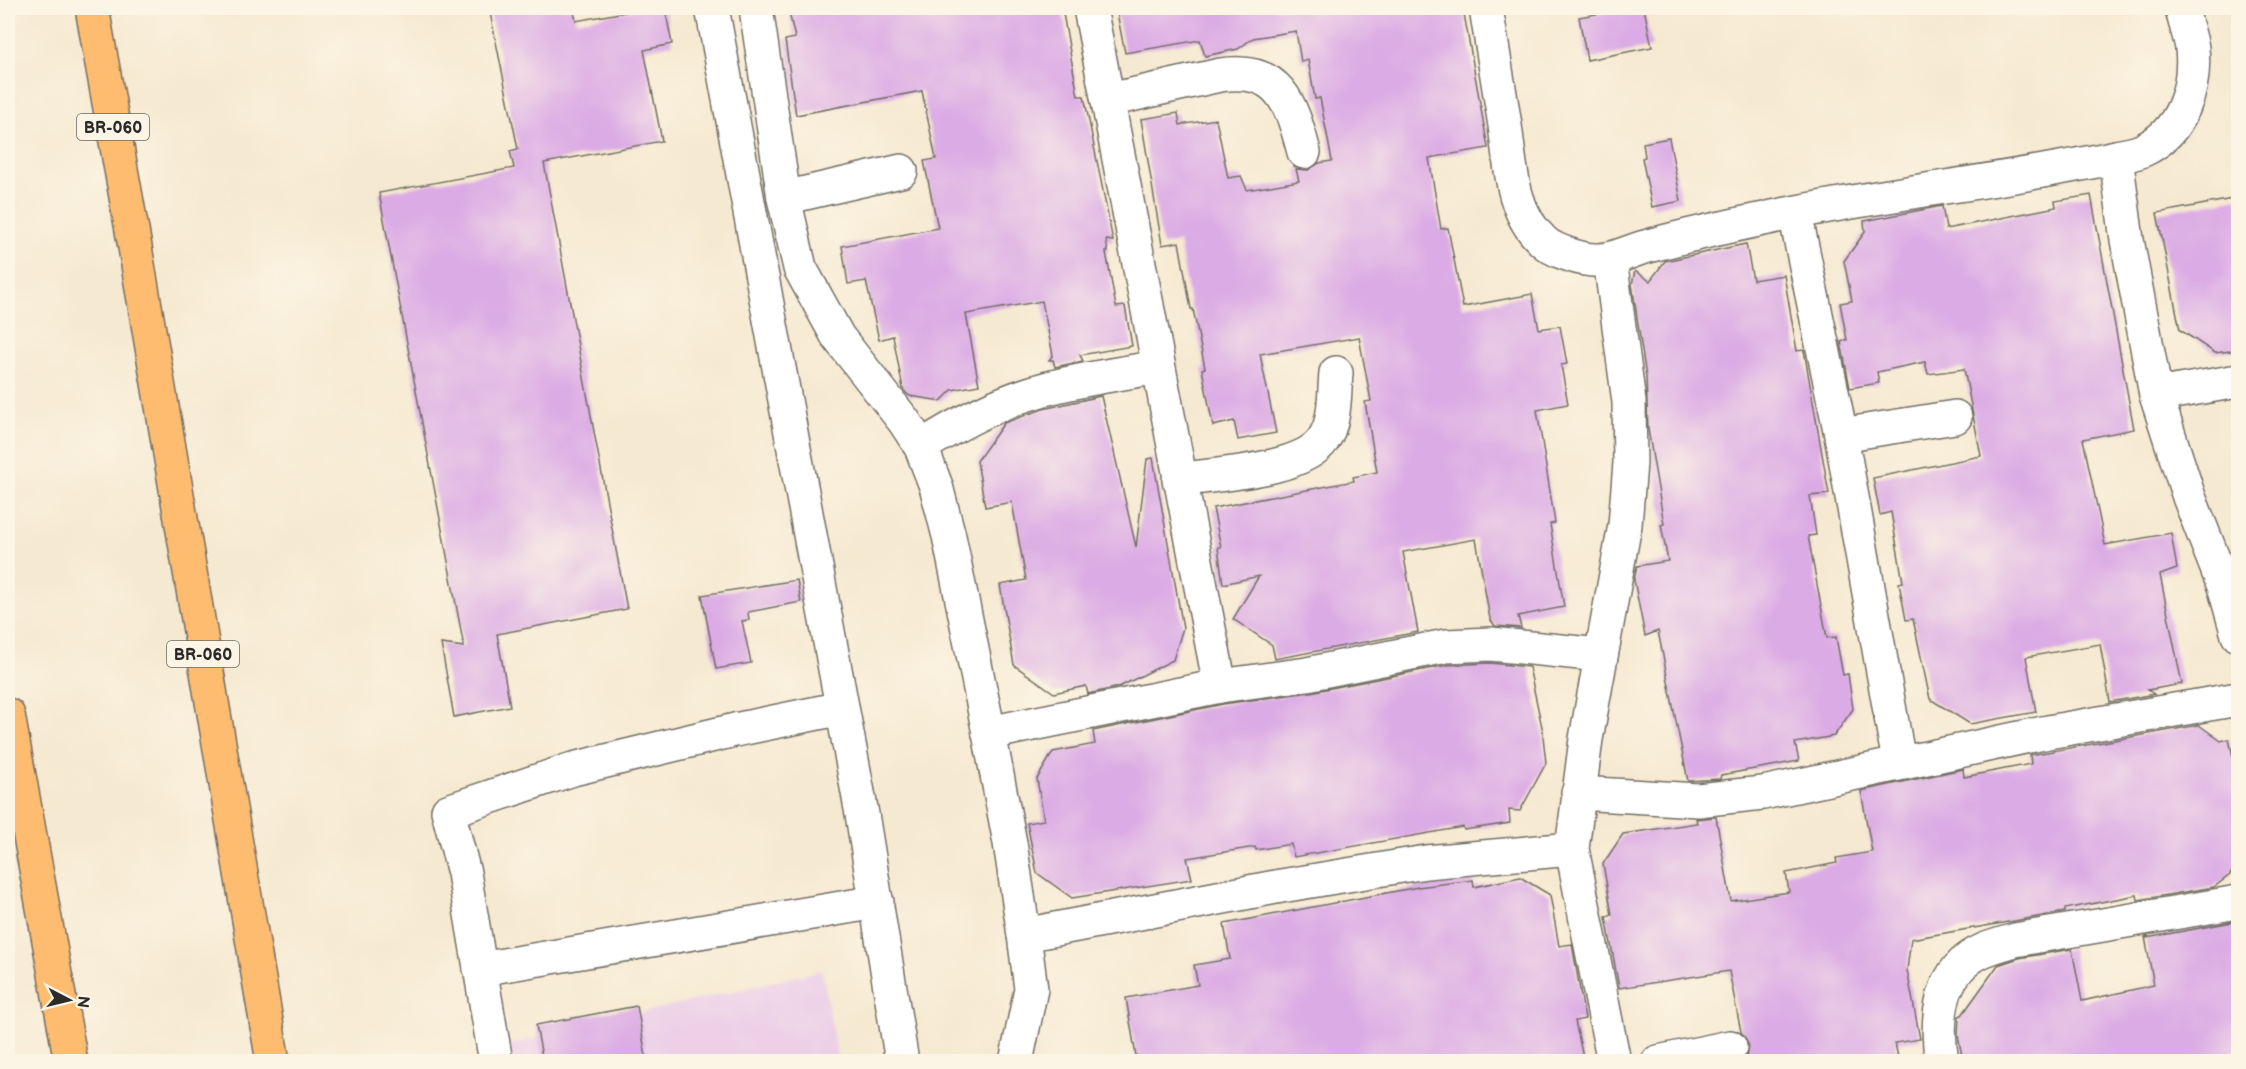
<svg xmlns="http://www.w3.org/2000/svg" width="2246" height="1069" font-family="'Balsamiq Sans',sans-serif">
<rect width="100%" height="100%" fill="#fcf5e5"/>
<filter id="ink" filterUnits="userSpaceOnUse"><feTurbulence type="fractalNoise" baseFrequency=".0167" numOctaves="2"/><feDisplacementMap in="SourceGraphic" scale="12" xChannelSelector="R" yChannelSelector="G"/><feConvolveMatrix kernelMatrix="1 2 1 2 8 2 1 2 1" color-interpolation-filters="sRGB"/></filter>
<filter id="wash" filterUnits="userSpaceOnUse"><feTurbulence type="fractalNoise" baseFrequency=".008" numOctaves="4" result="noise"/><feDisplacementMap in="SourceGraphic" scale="24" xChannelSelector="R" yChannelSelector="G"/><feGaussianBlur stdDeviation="1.35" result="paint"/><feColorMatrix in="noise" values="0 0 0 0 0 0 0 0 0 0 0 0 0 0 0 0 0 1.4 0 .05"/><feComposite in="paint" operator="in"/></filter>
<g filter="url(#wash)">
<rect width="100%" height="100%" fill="#f6e9d1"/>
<path fill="#edd0e8" d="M822 970 838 1061 497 1062 494 1048Z"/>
<g id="blocks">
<g fill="#dbabe5">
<path d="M489 8H573L576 21 647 8H665L672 44 644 50 662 141 544 163 627 609 497 634 510 706 454 717 441 644 464 647 379 193 514 168 510 151 518 149Z"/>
<path d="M788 8H1062L1078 96H1084L1113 241 1106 240 1108 252H1106L1116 307 1125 306 1132 346 1080 355 1083 361 1055 367 1053 360H1049L1053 355 1042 301 966 314 979 385 952 390 941 401 910 396 906 393 903 389 893 336 879 340 866 281 848 284 842 246 938 228 924 161 936 159 922 91 796 115 785 40 795 38Z"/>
<path d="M1116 8H1463L1488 148 1429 158 1441 229 1448 228 1463 307 1532 294 1539 329 1560 326 1567 364 1561 365 1568 404 1537 410 1555 523 1550 524 1564 607 1518 616 1521 628 1495 626 1490 619 1476 539 1403 552 1418 632 1275 659 1272 645 1233 619 1259 576 1223 584 1218 547H1221L1213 508 1354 481 1353 477 1377 472 1365 402 1371 401 1359 337 1260 354 1276 433 1238 440 1234 421 1213 426 1202 369 1205 368 1193 309H1191L1179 242 1162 245 1141 119 1178 113 1180 125 1216 119 1228 178 1241 176 1247 190 1299 181 1296 169 1308 170 1319 163 1332 161 1320 98 1315 99 1308 60 1301 62 1296 31 1253 38 1238 49 1205 56 1200 40 1125 53Z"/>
<path d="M1631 8H1644L1652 47 1587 60 1579 17Z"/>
<path d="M1669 138 1681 201 1652 207 1642 158 1645 157 1643 143Z"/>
<path d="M2091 195 2134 429 2083 439 2105 545 2171 533 2177 569 2160 575 2182 684 2148 690 2154 694 2110 702 2100 644 2026 657 2036 712 1970 724 1930 699 1913 619 1906 620 1899 583 1903 582 1891 512 1880 515 1873 478 1981 456 1964 369 1928 374 1925 362 1877 372 1879 383 1850 388 1841 342 1847 340 1840 303 1852 301 1844 261 1865 232 1864 221 1942 206 1946 229 2056 207 2055 201Z"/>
<path d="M2238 198V350L2215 353 2180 330 2157 213Z"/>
<path d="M1746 244 1753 280 1784 275 1797 351 1804 350 1829 494 1810 496 1816 535 1808 536 1827 638 1836 637 1843 675 1848 674 1853 709 1834 736 1795 743 1799 761 1721 775 1720 779 1688 781 1658 631 1645 636 1634 580 1637 566 1668 561 1661 525 1664 524 1648 429 1646 377 1632 284 1635 271 1650 281 1665 261Z"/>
<path d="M1101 396 1136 547 1147 459 1153 458 1183 628 1173 660 1119 687 1088 694 1086 686 1054 693 1014 665 1000 585 1026 580 1012 502 985 507 977 461 1004 423 1043 409Z"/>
<path d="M797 580 801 602 748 612 749 620 742 621 751 663 716 669 702 595Z"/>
<path d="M1490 663 1529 667 1542 727 1546 763 1520 811 1509 810 1510 823 1464 830 1463 827 1294 857 1291 844 1256 850 1255 847 1187 858 1192 879 1072 898 1037 873 1027 823 1044 820 1037 779 1053 752 1095 744 1093 731 1223 704 1311 692 1448 665Z"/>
<path d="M2199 725 2221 741 2229 739 2234 761 2238 760V862L2230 875 2214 887 2138 900 2137 895 2065 909V912L1911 939 1907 970 1920 1039 1895 1043 1899 1062H1746L1748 1044 1741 1032 1729 971 1619 988 1606 917 1612 915 1603 864 1623 834 1697 823 1696 819 1716 817 1731 901 1789 892 1786 873 1837 863 1836 858 1872 852 1861 791 1963 769 1964 777 2031 764 2030 755Z"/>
<path d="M1520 877 1550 895 1559 946 1572 944 1585 1019 1575 1021 1584 1062H1137L1126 998 1198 985 1194 965 1230 959 1224 924 1418 887 1473 880 1474 887Z"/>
<path d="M2238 921V1062H1963L1958 1035 1959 1016 1962 1015 1998 965 2019 958 2072 949 2082 1001 2154 985 2145 937 2149 936 2146 938Z"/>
<path d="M637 1006 647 1062H543L536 1025Z"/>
</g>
</g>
</g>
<g filter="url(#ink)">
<use href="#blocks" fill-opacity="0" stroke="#726e65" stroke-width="1.5"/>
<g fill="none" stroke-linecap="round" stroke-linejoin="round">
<defs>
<g id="minor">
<path d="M712 8 862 814 902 1062"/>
<path d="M756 8 784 198 800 268 838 337 904 421 921 447 936 486 949 536 989 733 1010 843 1024 935 1031 989 1016 1062"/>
<path d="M1090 8 1220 686"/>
<path d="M1486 8C1492 45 1498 82 1504 119 1511 161 1509 210 1543 241 1553 251 1584 261 1598 260 1615 260 1629 251 1645 247 1690 234 1736 225 1782 215 1893 192 2006 181 2116 157L2127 240 2156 395 2189 497 2225 589 2238 635"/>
<path d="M1109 100 1220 75C1280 66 1291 103 1304 152"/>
<path d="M2116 157C2125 155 2135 154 2143 150 2182 132 2196 88 2192 48 2190 35 2184 21 2182 8"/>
<path d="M784 198 901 171"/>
<path d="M1795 213 1841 435 1899 762"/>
<path d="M1610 259 1629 402 1630 463 1625 525 1586 739 1572 849 1614 1062"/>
<path d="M2156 395 2238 381"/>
<path d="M1841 435 1955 417"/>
<path d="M921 447C958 423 999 402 1041 390 1080 379 1119 374 1158 367"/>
<path d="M1179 480C1215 474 1302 471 1323 440 1336 422 1334 394 1336 373"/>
<path d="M989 733 1220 686 1307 674 1446 646 1491 644 1600 655"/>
<path d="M1578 793 1698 800 1763 793 2048 732 2238 699"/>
<path d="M1024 935 1281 886 1426 862 1572 849"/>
<path d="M480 969 877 902"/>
<path d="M496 1062 464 873 448 811 573 769 735 730 842 708"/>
<path d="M1658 1062 1730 1047"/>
<path d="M1942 1062C1935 1019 1939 969 1984 950 1994 946 2005 943 2015 940L2238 902"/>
</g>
<g id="highway">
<path d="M92 8 135 247 273 1062"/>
<path d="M8 715 71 1062"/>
</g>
</defs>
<use href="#minor" stroke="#726e65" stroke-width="36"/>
<use href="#highway" stroke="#726e65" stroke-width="36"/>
<use href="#minor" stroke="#fff" stroke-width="33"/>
<use href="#highway" stroke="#fdbc6f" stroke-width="33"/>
</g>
</g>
<g text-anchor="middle" stroke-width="4.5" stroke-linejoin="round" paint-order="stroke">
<g fill="#fcf5e5" stroke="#6a6863" stroke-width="1.5">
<rect x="77" y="114" width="72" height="26" rx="4.5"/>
<rect x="167" y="641" width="72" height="26" rx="4.5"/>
</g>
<g font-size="16" font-weight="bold" fill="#2b2b2b">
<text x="113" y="133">BR-060</text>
<text x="203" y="660">BR-060</text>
</g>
</g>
<rect width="2246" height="1069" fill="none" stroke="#fcf5e5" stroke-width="30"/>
<g transform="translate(69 1000) rotate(97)" stroke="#fcf5e5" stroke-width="4.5" paint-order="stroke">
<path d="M0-4.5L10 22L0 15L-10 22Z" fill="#2b2b2b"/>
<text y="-9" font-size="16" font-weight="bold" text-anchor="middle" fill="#2b2b2b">N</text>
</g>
</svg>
